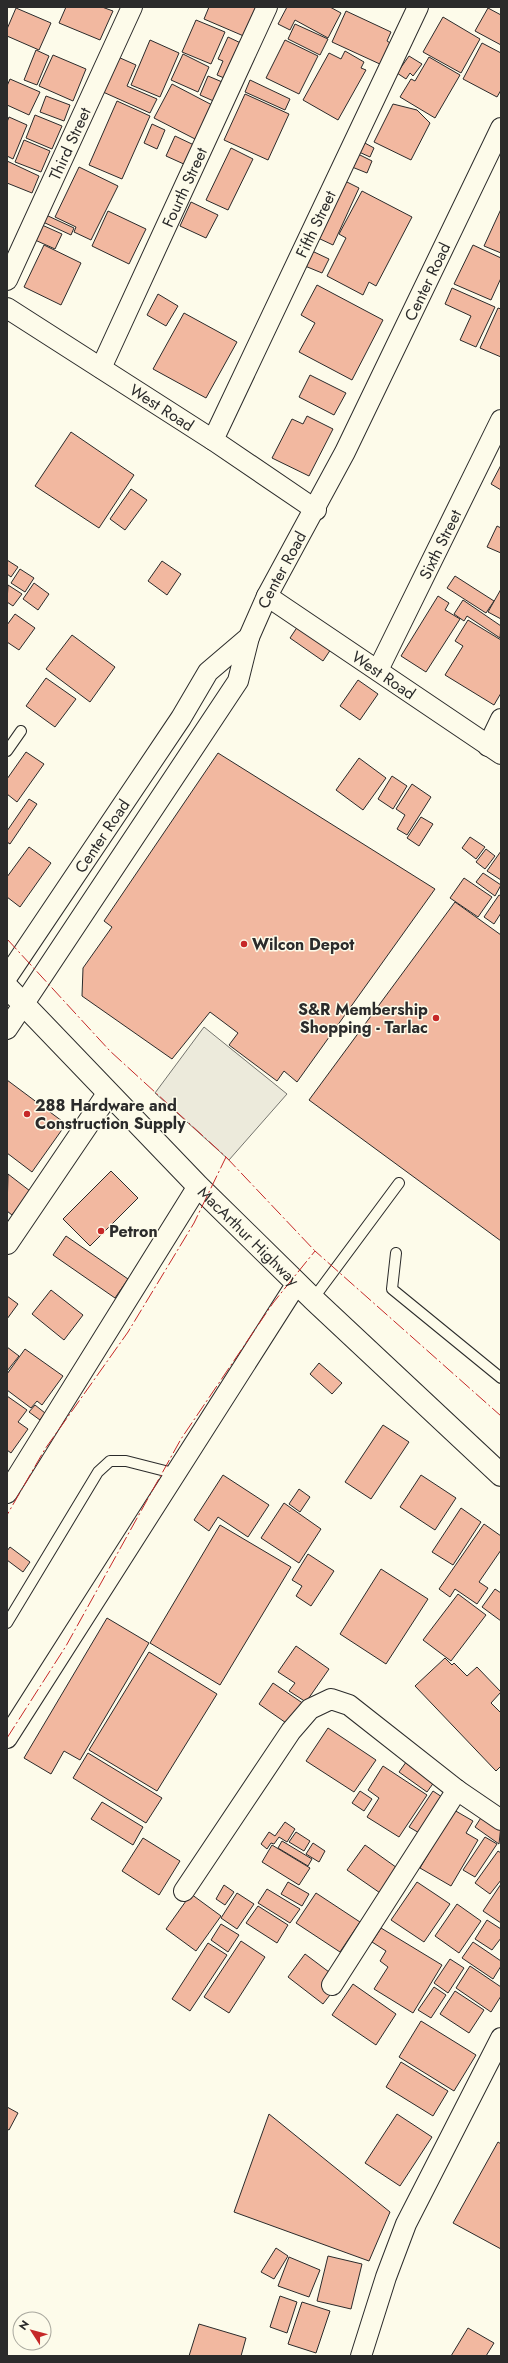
<svg xmlns="http://www.w3.org/2000/svg" width="508" height="2363" font-family="Jost,sans-serif">
<rect width="100%" height="100%" fill="#fdfbea"/>
<path fill="#eceadb" stroke="#74746e" d="M204 1027 287 1094 229 1160 155 1093Z"/>
<g fill="#f2b8a0" stroke="#2b2b2b">
<path d="M66 7H102L113 11 100 40 59 23Z"/>
<path d="M209 7H260L246 37 204 19Z"/>
<path d="M287 7H330L341 13 328 38 295 20 290 30 278 24Z"/>
<path d="M16 8 51 23 39 50 7 36V29Z"/>
<path d="M488 8 501 15V45L475 31Z"/>
<path d="M346 11 391 32 387 41 392 44 382 65 332 42Z"/>
<path d="M443 17 480 39 461 73 423 52Z"/>
<path d="M196 20 225 32 211 64 182 52Z"/>
<path d="M295 24 328 39 320 55 288 39Z"/>
<path d="M228 37 245 45 229 80 217 75 223 61 218 59Z"/>
<path d="M150 40 179 53 160 97 131 85Z"/>
<path d="M285 40 318 56 299 94 266 78Z"/>
<path d="M482 43 501 53V90L497 97 463 79Z"/>
<path d="M36 50 49 56 37 85 24 80Z"/>
<path d="M345 51 364 62 361 68 366 70 338 120 303 100 329 53 341 59Z"/>
<path d="M183 54 209 67 198 92 171 80Z"/>
<path d="M53 55 86 69 73 101 39 86Z"/>
<path d="M409 56 422 64 413 76 410 73 406 79 397 73Z"/>
<path d="M118 57 136 65 127 86 157 99 150 113 103 92Z"/>
<path d="M429 57 460 75 435 118 400 97 411 79 415 81Z"/>
<path d="M208 76 227 84 218 103 200 95Z"/>
<path d="M10 79 40 92 29 115 7 105V86Z"/>
<path d="M250 80 290 99 285 110 245 92Z"/>
<path d="M172 84 214 106 197 140 154 118Z"/>
<path d="M245 94 289 114 268 160 224 140Z"/>
<path d="M46 96 70 105 64 121 40 112Z"/>
<path d="M117 101 150 116 122 179 89 165Z"/>
<path d="M393 104 417 110 430 123 411 160 374 142Z"/>
<path d="M35 115 62 126 52 149 26 138Z"/>
<path d="M9 117 27 125 13 159 7 156V122Z"/>
<path d="M152 124 165 130 157 149 144 143Z"/>
<path d="M175 136 194 145 186 165 166 156Z"/>
<path d="M24 140 50 151 41 172 15 162Z"/>
<path d="M363 142 374 148 370 157 359 152Z"/>
<path d="M231 148 253 159 228 210 206 200Z"/>
<path d="M358 154 372 161 367 173 352 167Z"/>
<path d="M7 161 39 176 32 193 7 183Z"/>
<path d="M79 167 118 186 91 240 74 232 76 227 55 217Z"/>
<path d="M345 181 359 188 333 245 318 238Z"/>
<path d="M362 191 412 217 376 286 369 282 363 295 327 276 346 238 339 234Z"/>
<path d="M191 202 218 215 206 238 180 226Z"/>
<path d="M501 209V253L484 246Z"/>
<path d="M108 211 146 229 129 264 92 246Z"/>
<path d="M46 215 74 228 71 235 43 222Z"/>
<path d="M42 225 62 234 55 249 35 240Z"/>
<path d="M44 245 81 263 61 305 24 287Z"/>
<path d="M473 245 501 258V278L491 300 454 284Z"/>
<path d="M312 251 329 259 322 273 305 266Z"/>
<path d="M317 285 383 320 352 380 299 352 315 323 301 315Z"/>
<path d="M452 288 495 307 476 347 460 340 471 316 445 304Z"/>
<path d="M158 294 178 306 166 326 147 315Z"/>
<path d="M498 308 501 309V357L480 348Z"/>
<path d="M184 313 237 342 206 398 153 369Z"/>
<path d="M310 375 346 393 334 415 299 397Z"/>
<path d="M307 416 333 429 309 476 272 458 292 419 303 424Z"/>
<path d="M71 432 134 475 99 528 35 486Z"/>
<path d="M501 465V490L491 484Z"/>
<path d="M131 489 147 500 125 530 110 519Z"/>
<path d="M497 526 501 528V553L487 547Z"/>
<path d="M7 560 18 567 11 577 7 574Z"/>
<path d="M162 561 181 574 167 595 148 581Z"/>
<path d="M20 569 34 578 25 592 11 583Z"/>
<path d="M455 576 494 601 486 613 447 588Z"/>
<path d="M34 583 49 594 38 610 23 599Z"/>
<path d="M8 585 22 594 13 606 7 602Z"/>
<path d="M501 589V619L488 612Z"/>
<path d="M438 596 449 603 445 610 460 619 426 672 401 656Z"/>
<path d="M463 600 501 626 500 638 467 616 464 621 454 614Z"/>
<path d="M15 614 35 628 19 650 7 642V625Z"/>
<path d="M468 620 501 640V693L494 705 445 675 463 646 455 641Z"/>
<path d="M300 623 333 646 323 661 290 638Z"/>
<path d="M72 635 115 667 90 702 46 669Z"/>
<path d="M46 678 76 699 55 727 26 706Z"/>
<path d="M358 680 378 694 360 720 340 706Z"/>
<path d="M26 752 44 764 17 802 7 794V779Z"/>
<path d="M218 753 435 889 297 1082 284 1071 277 1081 229 1045 238 1033 210 1012 172 1059 82 996 83 968 112 927 104 921Z"/>
<path d="M359 758 386 778 363 810 336 790Z"/>
<path d="M392 776 407 786 393 809 378 799Z"/>
<path d="M412 784 431 797 407 835 397 829 405 815 396 809Z"/>
<path d="M29 799 37 804 10 844 7 842V831Z"/>
<path d="M421 817 433 824 419 846 407 838Z"/>
<path d="M470 837 485 847 476 859 462 848Z"/>
<path d="M29 847 51 863 20 907 7 897V877Z"/>
<path d="M486 849 495 856 485 869 476 862Z"/>
<path d="M501 851V880L487 871Z"/>
<path d="M483 873 501 885 495 896 476 882Z"/>
<path d="M464 878 492 897 478 917 450 898Z"/>
<path d="M499 895 501 896V913L494 924 484 917Z"/>
<path d="M455 902 501 935V1241L309 1100Z"/>
<path d="M7 1080 66 1124 32 1172 7 1153Z"/>
<path d="M111 1171 138 1198 90 1246 63 1219Z"/>
<path d="M8 1174 30 1191 12 1215 7 1211Z"/>
<path d="M66 1236 128 1279 115 1298 53 1255Z"/>
<path d="M51 1290 83 1315 64 1340 32 1314Z"/>
<path d="M7 1296 18 1304 7 1319Z"/>
<path d="M7 1347 19 1356 7 1371Z"/>
<path d="M25 1349 63 1376 42 1405 37 1401 31 1408 7 1390V1374Z"/>
<path d="M319 1363 342 1383 332 1394 310 1374Z"/>
<path d="M7 1396 27 1410 18 1422 28 1429 11 1453 7 1450Z"/>
<path d="M35 1405 45 1413 40 1420 29 1412Z"/>
<path d="M383 1425 409 1442 371 1499 345 1482Z"/>
<path d="M223 1475 269 1505 248 1537 218 1517 209 1531 194 1520Z"/>
<path d="M421 1475 456 1498 435 1530 400 1507Z"/>
<path d="M299 1489 310 1497 300 1512 289 1504Z"/>
<path d="M284 1503 321 1529 299 1563 261 1538Z"/>
<path d="M461 1508 481 1522 453 1565 432 1552Z"/>
<path d="M484 1524 501 1536V1550L479 1582 488 1588 477 1604 455 1589 450 1597 439 1589Z"/>
<path d="M220 1525 291 1567 220 1685 150 1643Z"/>
<path d="M10 1547 30 1562 23 1572 7 1560V1551Z"/>
<path d="M308 1554 334 1571 311 1606 296 1596 302 1586 292 1580Z"/>
<path d="M381 1569 428 1599 386 1664 340 1634Z"/>
<path d="M495 1589 501 1593V1621L482 1607Z"/>
<path d="M458 1594 486 1615 451 1661 423 1640Z"/>
<path d="M107 1618 149 1643 80 1760 64 1751 51 1774 24 1758Z"/>
<path d="M296 1646 329 1669 306 1702 289 1691 295 1683 278 1672Z"/>
<path d="M149 1652 217 1694 157 1791 89 1750Z"/>
<path d="M445 1658 452 1665 454 1663 467 1676 477 1667 501 1692 491 1703 501 1713V1766L496 1771 415 1686Z"/>
<path d="M273 1683 304 1704 289 1725 259 1704Z"/>
<path d="M328 1728 376 1760 354 1792 306 1761Z"/>
<path d="M88 1753 162 1798 146 1823 73 1778Z"/>
<path d="M409 1758 437 1778 427 1792 399 1772Z"/>
<path d="M383 1766 427 1795 399 1837 367 1817 379 1798 368 1790Z"/>
<path d="M360 1791 372 1799 364 1811 352 1803Z"/>
<path d="M433 1791 445 1799 421 1834 409 1827Z"/>
<path d="M102 1802 143 1827 133 1845 91 1819Z"/>
<path d="M454 1810 473 1821 466 1833 478 1840 451 1886 420 1868Z"/>
<path d="M484 1813 501 1825 499 1844 475 1827Z"/>
<path d="M285 1822 295 1829 287 1842 279 1837 274 1844 271 1843 267 1849 261 1844 269 1832 275 1836Z"/>
<path d="M296 1832 310 1841 304 1851 289 1842Z"/>
<path d="M485 1837 497 1844 475 1877 463 1870Z"/>
<path d="M143 1838 180 1861 159 1895 122 1871Z"/>
<path d="M282 1841 312 1859 308 1866 278 1848Z"/>
<path d="M313 1843 325 1851 319 1862 306 1854Z"/>
<path d="M272 1845 310 1868 299 1885 262 1862Z"/>
<path d="M365 1845 400 1870 383 1895 347 1870Z"/>
<path d="M498 1851 501 1853V1880L490 1894 475 1883Z"/>
<path d="M288 1882 309 1894 302 1906 281 1894Z"/>
<path d="M417 1882 450 1904 424 1942 391 1920Z"/>
<path d="M501 1884V1923L483 1911Z"/>
<path d="M224 1885 234 1892 225 1905 216 1899Z"/>
<path d="M267 1889 300 1909 290 1923 258 1903Z"/>
<path d="M237 1893 254 1904 237 1929 221 1918Z"/>
<path d="M316 1893 360 1922 340 1952 296 1923Z"/>
<path d="M191 1894 221 1916 196 1951 166 1929Z"/>
<path d="M457 1904 481 1921 459 1953 435 1936Z"/>
<path d="M258 1906 288 1925 277 1943 246 1923Z"/>
<path d="M487 1920 501 1929V1938L492 1950 475 1939Z"/>
<path d="M221 1924 239 1935 228 1952 211 1940Z"/>
<path d="M381 1928 442 1965 413 2013 374 1989 388 1967 380 1961 386 1951 372 1942Z"/>
<path d="M241 1941 265 1957 229 2013 204 1997Z"/>
<path d="M473 1942 501 1961V1966L493 1979 462 1958Z"/>
<path d="M208 1943 227 1955 190 2011 172 1999Z"/>
<path d="M305 1954 333 1975V1991L323 2004 288 1977Z"/>
<path d="M450 1959 464 1968 448 1993 434 1983Z"/>
<path d="M470 1966 501 1987V1996L491 2012 456 1988Z"/>
<path d="M353 1984 396 2014 376 2045 332 2015Z"/>
<path d="M434 1987 446 1995 431 2018 418 2010Z"/>
<path d="M455 1991 484 2010 469 2033 440 2014Z"/>
<path d="M421 2021 476 2055 454 2091 399 2057Z"/>
<path d="M401 2062 448 2091 433 2116 386 2087Z"/>
<path d="M7 2107 18 2113 9 2130 7 2129Z"/>
<path d="M269 2114 390 2212 369 2261 234 2212Z"/>
<path d="M397 2114 432 2137 400 2186 365 2163Z"/>
<path d="M498 2142 501 2144V2249L453 2223Z"/>
<path d="M276 2248 288 2256 274 2279 261 2272Z"/>
<path d="M328 2256 362 2264 351 2309 317 2301Z"/>
<path d="M289 2257 320 2270 309 2297 278 2286Z"/>
<path d="M280 2296 297 2302 287 2333 270 2327Z"/>
<path d="M302 2302 330 2311 316 2353 288 2344Z"/>
<path d="M199 2324 246 2338 241 2356H189Z"/>
<path d="M468 2328 494 2343 486 2356H451Z"/>
</g>
<g fill="none" stroke-linecap="round" stroke-linejoin="round">
<defs>
<g id="service">
<path d="M7 751 21 731"/>
<path d="M396 1253 392 1289 501 1378"/>
<path d="M313 1299 399 1183"/>
<path d="M7 1623 98 1472 110 1461H126L177 1474"/>
</g>
<g id="minor">
<path id="s1" d="M7 280 132 7"/>
<path id="s2" d="M7 308 213 440 316 510"/>
<path id="s3" d="M101 368 267 7"/>
<path id="s4" d="M213 440 418 7"/>
<path id="s5" d="M267 596 501 754"/>
<path id="s6" d="M378 670 501 420"/>
<path d="M488 746 501 719"/>
<path id="s7" d="M7 977 181 718 208 672 249 637 267 596 345 452 501 128"/>
<path d="M7 1029 238 681 249 637"/>
<path d="M7 1493 198 1186"/>
<path d="M7 1738 297 1283"/>
<path d="M184 1891 291 1731 310 1709 331 1699 349 1705 457 1790 501 1820"/>
<path d="M332 1985 457 1790"/>
<path d="M361 2356 386 2277 406 2224 501 2038"/>
</g>
<path id="tertiary" d="M7 1243 108 1094"/>
<g id="trunk">
<path id="s8" d="M7 987 198 1186 313 1299 501 1475"/>
</g>
</defs>
<use href="#service" stroke="#2b2b2b" stroke-width="12"/>
<use href="#minor" stroke="#2b2b2b" stroke-width="22"/>
<use href="#tertiary" stroke="#2b2b2b" stroke-width="24"/>
<use href="#trunk" stroke="#2b2b2b" stroke-width="24"/>
<use href="#service" stroke="#fdfbea" stroke-width="10"/>
<use href="#minor" stroke="#fdfbea" stroke-width="20"/>
<use href="#tertiary" stroke="#fdfbea" stroke-width="22"/>
<use href="#trunk" stroke="#fdfbea" stroke-width="22"/>
<g stroke="#c62828" stroke-width="1" stroke-dasharray="14 3 2 3" stroke-linecap="butt">
<path d="M7 939 110 1051 226 1157 194 1223 128 1332 45 1449 7 1515"/>
<path d="M226 1157 315 1251"/>
<path d="M7 1738 66 1646 181 1439 273 1303 315 1251 501 1416"/>
</g>
</g>
<g fill="#c62828" stroke="#fdfbea" stroke-width="1.5">
<circle cx="244" cy="944" r="4"/>
<circle cx="436" cy="1018" r="4"/>
<circle cx="27" cy="1114" r="4"/>
<circle cx="101" cy="1231" r="4"/>
</g>
<g text-anchor="middle" stroke-width="3" stroke-linejoin="round" paint-order="stroke">
<g font-size="16" fill="#2b2b2b" stroke="#fdfbea">
<text dy="6" stroke="none"><textPath href="#s1" startOffset="150">Third Street</textPath></text>
<text dy="6" stroke="none"><textPath href="#s3" startOffset="199">Fourth Street</textPath></text>
<text dy="6" stroke="none"><textPath href="#s4" startOffset="239">Fifth Street</textPath></text>
<text dy="6" stroke="none"><textPath href="#s7" startOffset="817">Center Road</textPath></text>
<text dy="6" stroke="none"><textPath href="#s2" startOffset="184">West Road</textPath></text>
<text dy="6" stroke="none"><textPath href="#s6" startOffset="140">Sixth Street</textPath></text>
<text dy="6" stroke="none"><textPath href="#s7" startOffset="494">Center Road</textPath></text>
<text dy="6" stroke="none"><textPath href="#s5" startOffset="141">West Road</textPath></text>
<text dy="6" stroke="none"><textPath href="#s7" startOffset="170">Center Road</textPath></text>
<text dy="6" stroke="none"><textPath href="#s8" startOffset="347">MacArthur Highway</textPath></text>
</g>
<g font-size="16" font-weight="bold" fill="#2b2b2b" stroke="#fdfbea" text-anchor="start">
<text x="252" y="950">Wilcon Depot</text>
<text x="428" y="1015" text-anchor="end">S&amp;R Membership<tspan x="428" dy="18">Shopping - Tarlac</tspan></text>
<text x="35" y="1111">288 Hardware and<tspan x="35" dy="18">Construction Supply</tspan></text>
<text x="109" y="1237">Petron</text>
</g>
</g>
<rect width="508" height="2363" fill="none" stroke="#2b2b2b" stroke-width="16"/>
<g transform="translate(32 2331) rotate(306)"><circle r="19" fill="#fdfbea" stroke="#a9a89e"/>
<path d="M0-3L7 15L0 10L-7 15Z" fill="#c62828"/>
<text y="-6" font-size="11" font-weight="bold" text-anchor="middle" fill="#2b2b2b">N</text>
</g>
</svg>
